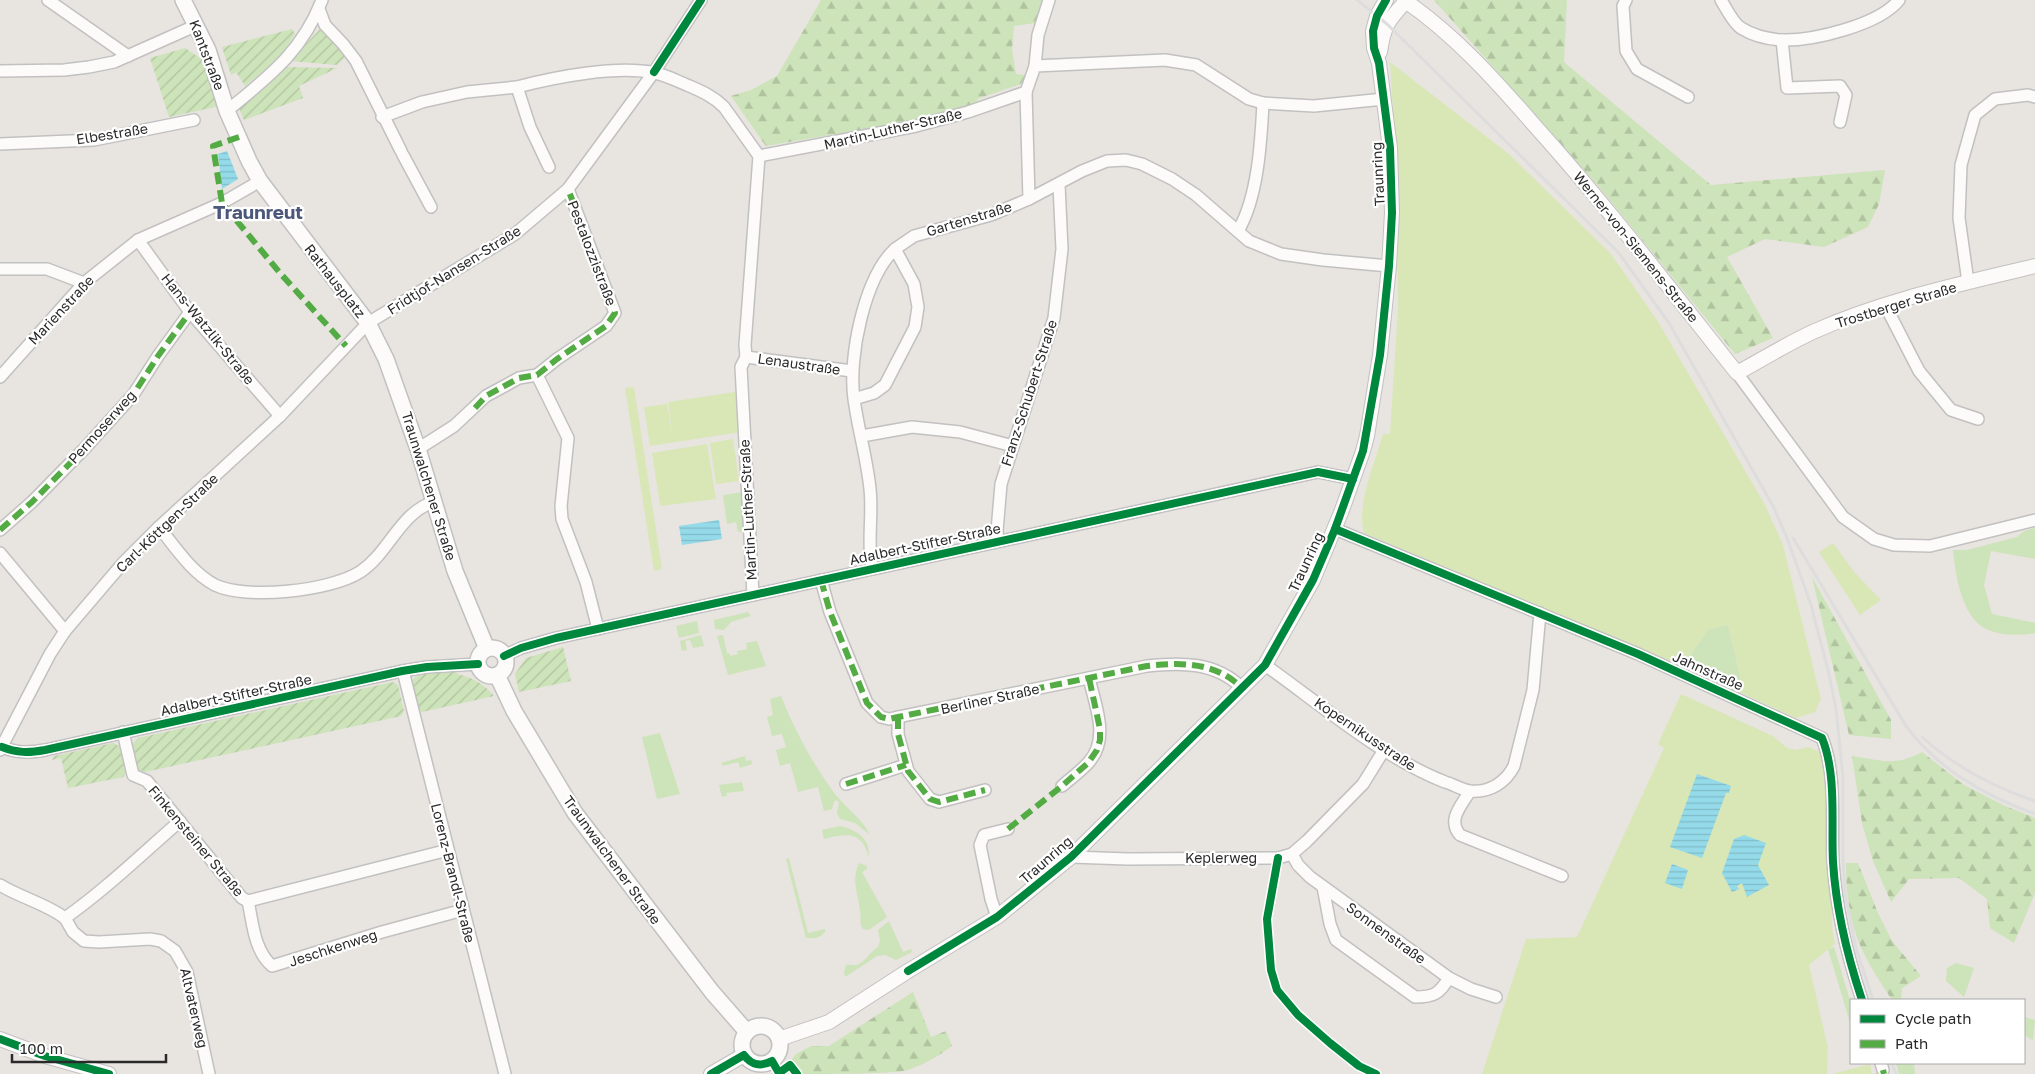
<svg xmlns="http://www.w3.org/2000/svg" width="2035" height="1074" font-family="'Golos Text',sans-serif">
<defs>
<pattern id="forest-firs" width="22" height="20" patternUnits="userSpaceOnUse" patternTransform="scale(1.25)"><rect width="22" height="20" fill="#cde3b9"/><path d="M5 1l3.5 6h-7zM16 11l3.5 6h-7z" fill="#b0c39f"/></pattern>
<pattern id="garden-furrows" width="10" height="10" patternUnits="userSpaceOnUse" patternTransform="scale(1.25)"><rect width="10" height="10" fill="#cde3b9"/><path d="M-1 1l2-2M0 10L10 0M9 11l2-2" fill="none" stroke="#b0c39f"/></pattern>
<pattern id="water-rules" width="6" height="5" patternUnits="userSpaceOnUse" patternTransform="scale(1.25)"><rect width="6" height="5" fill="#94dae9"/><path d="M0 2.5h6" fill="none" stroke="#80bbc8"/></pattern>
</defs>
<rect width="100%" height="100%" fill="#e8e4e0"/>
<g fill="#cde3b9">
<path d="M744 492 746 531 738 532 736 522 727 524 723 495Z"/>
<path d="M2035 528V559L1991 551 1984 585 1992 614 2035 623V633C2019 636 1995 636 1981 626 1961 611 1955 573 1953 550H1967L2017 537 2024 531Z"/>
<path d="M748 612 751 616 731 622 724 630 715 629 714 620Z"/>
<path d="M697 621 699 633 679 638 676 626Z"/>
<path d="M1728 625 1743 688 1739 692 1682 666 1709 629Z"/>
<path d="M701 635 704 646 693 648 690 640 685 641 687 650 682 651 680 641Z"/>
<path d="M723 635 727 653H729L730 656 738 654 737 651 747 649 746 643 757 641 766 666 728 675 717 636Z"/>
<path d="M781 696C795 731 812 763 835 794 846 808 862 818 870 835L855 823 840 819 837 813 839 802 835 800 832 809 824 811 818 787 798 792 790 763 780 766 776 750 786 747 782 734 772 736 767 717 773 715 770 699Z"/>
<path d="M660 733 680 794 657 799 642 737Z"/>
<path d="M745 756 746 761 751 760 752 764 740 768 738 762 723 766 721 763Z"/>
<path d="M742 782 744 791 726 793 727 796 722 797 719 785Z"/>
<path d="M840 826C857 830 870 838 869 857 862 831 847 833 824 839L822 830Z"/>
<path d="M789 858 808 933 825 929V932C820 938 814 939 806 938L786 859Z"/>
<path d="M859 863 867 866V869L862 872 887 917 869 930 863 929C858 922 862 918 860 910 858 893 851 880 859 863Z"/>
<path d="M889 921 903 952 911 949 912 952 896 960 885 955 877 956 845 977 844 972 846 965C850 964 853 966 857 965 866 961 870 952 878 947L880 941 878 930Z"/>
<path d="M1834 947 1851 1004V1026L1828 949Z"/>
<path d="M1956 963 1974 968 1964 997 1946 981 1947 968Z"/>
<path d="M2024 1017 2035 1020 2033 1040 2024 1035Z"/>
<path d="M1896 1063H1914L1915 1074H1899Z"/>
</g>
<g fill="url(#forest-firs)">
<path d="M821 0H1042L1035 23 1014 26 1012 50 1016 74 1026 75 1021 84 977 99 978 104 934 117 766 146 731 96 751 90 777 76Z"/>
<path d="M1434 0H1567L1564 62 1711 185 1885 170 1879 204 1868 227 1824 247 1765 239 1727 257 1773 338 1735 354 1600 188Z"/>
<path d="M1812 577 1891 720V739L1849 735Z"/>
<path d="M1922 752 1964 785 2003 805 2035 818V893L2014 943 1990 928 1987 899 1959 878 1909 879 1891 902 1873 861 1862 823 1852 756C1881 760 1895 767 1922 752Z"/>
<path d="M1846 863H1858L1878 913 1892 941 1921 976 1902 988 1901 1000H1892C1878 978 1861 954 1854 928 1848 907 1846 886 1846 863Z"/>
<path d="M913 992 931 1037 946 1031 952 1046C937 1057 922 1066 904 1071 875 1074 831 1074 799 1074L790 1062 796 1054 811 1046H829Z"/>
</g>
<g fill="url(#garden-furrows)">
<path d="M322 27 346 56 337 65 290 61Z"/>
<path d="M292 29 295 34 280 58 245 86 236 72 231 75 222 47Z"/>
<path d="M185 48 203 60 220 106 169 117 150 58Z"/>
<path d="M282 67 337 68 299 86 303 98 244 120 238 106Z"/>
<path d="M563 647 571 681 519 692 515 674 526 658Z"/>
<path d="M456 672 457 674C473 678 483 683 494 696L422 712 419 709 412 681 415 677 428 673Z"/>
<path d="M393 682 398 685 404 711 401 716 145 772 138 769 132 745 138 738Z"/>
<path d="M113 743 121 747 127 771 123 777 68 788 61 758 52 760 54 756Z"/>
</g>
<g fill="#d9e7b7">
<path d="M1390 62 1509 154 1611 254 1657 320 1764 503 1783 545 1821 699 1815 712 1796 718 1739 692 1743 688 1728 625 1709 629 1682 666 1364 533C1356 504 1375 463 1383 434H1390L1398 308 1396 157Z"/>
<path d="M634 387 662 569 654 571 625 388Z"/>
<path d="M735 392 741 432 650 446 644 407 667 404 673 438 668 402Z"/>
<path d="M733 439 739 481 716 484 710 443Z"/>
<path d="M707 444 716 499 660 506 652 453Z"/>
<path d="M1833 543 1855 573 1881 600 1860 615 1819 552Z"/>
<path d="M1681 694 1773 736 1787 748 1796 750 1808 747 1820 752C1827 792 1830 834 1831 875 1832 898 1830 922 1835 944L1809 965 1828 1048 1827 1074H1482L1526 939 1577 937 1664 748 1658 744Z"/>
<path d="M1870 1064 1872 1074 1877 1072 1878 1074H1832Z"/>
</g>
<g fill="url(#water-rules)">
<path d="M227 151 238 179 222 189 218 154Z"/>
<path d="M719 520 722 539 682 545 679 526Z"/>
<path d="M1697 774 1731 786 1729 793H1726L1702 858 1670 847Z"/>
<path d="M1744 835 1766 843 1758 865 1769 885 1747 897 1742 883 1737 886 1739 889 1732 892 1722 873 1734 839Z"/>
<path d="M1672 864 1688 870 1682 889 1665 883Z"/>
</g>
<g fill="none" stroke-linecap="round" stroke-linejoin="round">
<defs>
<g id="minor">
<path d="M48 0 128 56"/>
<path d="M1626 0 1623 6 1626 51 1637 69 1688 97"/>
<path d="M1721 0C1726 8 1733 23 1741 28 1752 35 1768 39 1781 40 1813 41 1879 25 1899 0"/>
<path d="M319 9 325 25 343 44 356 61 401 151"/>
<path d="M1782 40 1787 88 1840 86 1846 95 1840 122"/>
<path d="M1035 66 1038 35 1049 0"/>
<path d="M0 71 64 70 89 67 114 62 197 25"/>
<path d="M517 87C555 77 617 65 655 73 666 75 677 81 687 85 701 91 713 96 724 107L759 156 745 345 746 357 741 367 753 595"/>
<path d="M1026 92 1029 199"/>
<path d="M227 111C269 76 302 52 322 0"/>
<path d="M382 117 422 102 467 92 517 87 530 127 549 167"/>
<path d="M0 144 94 140 194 120"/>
<path d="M403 155 431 207"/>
<path d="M759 156 916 126 968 112 1026 92 1035 66 1165 60 1196 65 1249 99 1263 103 1314 106 1384 99"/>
<path d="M1238 231C1258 197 1261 142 1263 103"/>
<path d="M138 240 190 312 280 416"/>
<path d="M895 249 914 236 991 215 1029 199 1082 171 1107 161 1126 160 1142 164 1172 179 1196 195 1249 241 1281 254 1323 260 1389 266"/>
<path d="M0 269H47L84 283"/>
<path d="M1968 282 1959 218 1961 165 1975 115 1995 99 2028 95 2035 97"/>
<path d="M1885 305 1919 371 1951 410 1978 419"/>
<path d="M746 357 852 371"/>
<path d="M1737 373 1843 517 1874 539 1894 545 1930 546 2035 520"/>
<path d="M537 375 568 438 561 506 562 519 586 582 598 629"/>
<path d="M0 377 84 283 138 240 222 203 260 181"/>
<path d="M854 399 874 393 885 385 915 327 918 307 914 284 895 249C864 278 848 358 854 399 858 429 867 459 870 489 873 516 867 542 872 569"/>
<path d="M862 436 912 427 960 432 1013 446"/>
<path d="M418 449 454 426 486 396 519 378 537 375 557 359 606 326 615 313 568 189"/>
<path d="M159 527C175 547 192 573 215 585 246 600 330 591 360 572 389 553 399 514 433 502"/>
<path d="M1335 529 1638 654 1822 738C1837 775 1831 823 1833 862 1836 910 1847 955 1862 1000"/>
<path d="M0 530 32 502 85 448 133 395 158 356 190 312"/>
<path d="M998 541 997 531 1001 484 1054 318 1062 249 1059 185"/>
<path d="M0 553 65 631"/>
<path d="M821 580 830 612 867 703 881 717 889 719 898 717 1147 666C1181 662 1216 662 1242 688"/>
<path d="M504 656 521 648 556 638 1318 472 1353 479"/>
<path d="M1265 665C1320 704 1383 758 1445 782 1453 784 1462 790 1470 791 1490 793 1506 782 1514 766L1533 690 1540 613"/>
<path d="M403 671 505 1074"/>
<path d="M898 717V734L908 771 930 799 939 802 985 790"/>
<path d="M123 732 133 775 147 781 242 898 248 901 448 850"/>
<path d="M2 747C17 753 28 753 45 750L402 671 427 667 478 664"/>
<path d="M0 750 50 654 65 631 123 563 159 527 280 416 368 323 515 234 568 189 654 72 701 0"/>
<path d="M846 784 906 765"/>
<path d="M1062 786C1071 778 1081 771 1089 762 1110 738 1095 705 1089 678"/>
<path d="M1470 791C1461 806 1447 820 1460 835L1562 876"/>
<path d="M1292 854 1298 865 1310 877 1449 978 1471 989 1496 997"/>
<path d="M1071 857 1128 859 1278 858 1292 854 1307 841 1363 784 1384 750"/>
<path d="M0 885C21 898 45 903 65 918 106 889 142 854 180 821"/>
<path d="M1323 887 1330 924 1336 940 1415 997C1434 997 1439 994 1449 978"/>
<path d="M248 901C253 924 254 950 272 966L382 932 463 910"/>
<path d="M997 917 991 899 980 845 984 835 1008 829"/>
<path d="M65 918 73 932 84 941 99 942 150 939 161 941 175 951 187 972 209 1074"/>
<path d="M1881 1063 1883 1070"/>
</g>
<g id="tertiary">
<path d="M1404 0C1455 35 1495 80 1535 126 1606 205 1671 290 1737 373 1763 359 1788 343 1815 331 1884 300 1961 284 2035 266"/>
<path d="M1380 52C1384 25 1388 21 1406 1"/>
<path d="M0 1039 45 1056 109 1074"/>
<path d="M779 1039 829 1022 908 971 997 917 1071 857 1265 665 1313 580 1342 510 1363 451 1367 436 1380 355 1389 266 1392 213 1390 148 1379 63 1374 48 1373 31 1377 16 1386 0"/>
<path d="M711 1074 744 1055"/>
</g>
<g id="secondary">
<path d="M183 0 208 50 227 111 249 161 260 181 368 323 386 359 418 449 455 571 487 649"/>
<circle cx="492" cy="662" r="14"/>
<path d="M497 675 514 711 575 813 712 992 747 1032"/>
<circle cx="761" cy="1045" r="19"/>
</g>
</defs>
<use href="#minor" stroke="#c2c1c1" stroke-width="14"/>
<use href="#tertiary" stroke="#c2c1c1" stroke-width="16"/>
<use href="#secondary" stroke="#c2c1c1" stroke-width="18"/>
<use href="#minor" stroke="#fcfbfa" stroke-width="11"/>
<use href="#tertiary" stroke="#fcfbfa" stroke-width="14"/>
<use href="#secondary" stroke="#fcfbfa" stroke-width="15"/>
<g stroke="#deddde" stroke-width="3">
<path d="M1357 0 1387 24 1618 252 1669 323 1773 506 1787 538 1811 605 1829 674 1836 709 1843 777V860L1845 893 1856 948 1873 1000"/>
<path d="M1793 538 1906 726C1939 770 1984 795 2035 814"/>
<path d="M1922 737C1955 767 1993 787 2035 801"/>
<path d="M1892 1063 1896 1074"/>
</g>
<g stroke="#53ab44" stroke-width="6" stroke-dasharray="12 6" stroke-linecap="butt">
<path d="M239 137 213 146 222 203 280 273 346 346"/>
<path d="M475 408 486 396 519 378 537 375 557 359 606 326 615 313 568 189"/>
<path d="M0 530 32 502 85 448 133 395 158 356 190 312"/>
<path d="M821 580 830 612 867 703 881 717 889 719 898 717 1147 666C1181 662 1216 662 1242 688"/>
<path d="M898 717V734L908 771 930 799 939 802 985 790"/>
<path d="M846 784 906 765"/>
<path d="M1008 829 1062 786 1088 763 1097 750 1100 740V729L1089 678"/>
<path d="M1883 1070 1884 1074"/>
</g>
<defs>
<g id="cycleway">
<path d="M654 72 701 0"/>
<path d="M1335 529 1638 654 1822 738C1837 775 1831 823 1833 862 1836 910 1847 955 1862 1000"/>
<path d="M504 656 521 648 556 638 1318 472 1353 479"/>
<path d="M2 747C17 753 28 753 45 750L402 671 427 667 478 664"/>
<path d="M1278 858 1267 919 1271 970 1277 990 1298 1015 1330 1043 1359 1066 1376 1074"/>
<path d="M908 971 997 917 1071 857 1265 665 1313 580 1335 529 1363 451 1380 355 1389 266 1392 213 1390 148 1379 63 1374 48 1373 31 1377 16 1386 0"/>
<path d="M0 1039 45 1056 109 1074"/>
<path d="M711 1074 744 1055C751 1065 761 1067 772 1061L779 1073 790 1065 797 1074"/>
</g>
</defs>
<use href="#cycleway" stroke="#fff" stroke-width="11"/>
<use href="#cycleway" stroke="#00873e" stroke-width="8"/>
</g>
<g text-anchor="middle" stroke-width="4.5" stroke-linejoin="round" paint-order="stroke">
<g font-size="14" fill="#2a2a2a" stroke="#fff">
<text transform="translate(207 55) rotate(69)" y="5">Kantstraße</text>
<text transform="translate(893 129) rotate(-13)" y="5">Martin-Luther-Straße</text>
<text transform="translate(112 134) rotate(-9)" y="5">Elbestraße</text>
<text transform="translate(1378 174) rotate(-93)" y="5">Traunring</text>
<text transform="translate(969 219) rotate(-17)" y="5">Gartenstraße</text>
<text transform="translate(1636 247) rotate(51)" y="5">Werner-von-Siemens-Straße</text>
<text transform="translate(592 253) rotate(69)" y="5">Pestalozzistraße</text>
<text transform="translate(454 270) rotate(-32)" y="5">Fridtjof-Nansen-Straße</text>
<text transform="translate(335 281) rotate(52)" y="5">Rathausplatz</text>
<text transform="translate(1896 305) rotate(-17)" y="5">Trostberger Straße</text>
<text transform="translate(61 310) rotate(-47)" y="5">Marienstraße</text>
<text transform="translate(208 329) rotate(51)" y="5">Hans-Watzlik-Straße</text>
<text transform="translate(799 364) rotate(8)" y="5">Lenaustraße</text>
<text transform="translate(1029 393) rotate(-72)" y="5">Franz-Schubert-Straße</text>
<text transform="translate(102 427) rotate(-48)" y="5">Permoserweg</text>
<text transform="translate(429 486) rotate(73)" y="5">Traunwalchener Straße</text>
<text transform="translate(748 510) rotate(-93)" y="5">Martin-Luther-Straße</text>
<text transform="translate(167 523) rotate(-44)" y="5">Carl-Köttgen-Straße</text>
<text transform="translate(925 544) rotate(-12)" y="5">Adalbert-Stifter-Straße</text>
<text transform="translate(1306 562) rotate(-65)" y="5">Traunring</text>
<text transform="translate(1708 671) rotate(24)" y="5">Jahnstraße</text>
<text transform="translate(236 695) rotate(-12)" y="5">Adalbert-Stifter-Straße</text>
<text transform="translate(990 699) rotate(-12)" y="5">Berliner Straße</text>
<text transform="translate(1365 734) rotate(34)" y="5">Kopernikusstraße</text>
<text transform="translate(196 841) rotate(50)" y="5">Finkensteiner Straße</text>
<text x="1221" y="863">Keplerweg</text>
<text transform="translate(612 860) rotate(54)" y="5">Traunwalchener Straße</text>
<text transform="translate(1046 860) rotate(-41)" y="5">Traunring</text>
<text transform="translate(453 873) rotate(76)" y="5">Lorenz-Brandl-Straße</text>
<text transform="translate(1386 933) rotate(36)" y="5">Sonnenstraße</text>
<text transform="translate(333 948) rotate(-18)" y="5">Jeschkenweg</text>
<text transform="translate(194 1008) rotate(77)" y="5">Altvaterweg</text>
</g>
<g font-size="19" font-weight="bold" fill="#4b577b" stroke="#fff">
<text x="258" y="219">Traunreut</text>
</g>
</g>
<rect x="1850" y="999" width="175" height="65" fill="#ffffff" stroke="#aaaaaa"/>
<rect x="1860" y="1015" width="25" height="8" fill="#00873e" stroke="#aaaaaa"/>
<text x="1895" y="1024" font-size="15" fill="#2a2a2a">Cycle path</text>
<rect x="1860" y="1040" width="25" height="8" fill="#53ab44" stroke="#aaaaaa"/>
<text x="1895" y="1049" font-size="15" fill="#2a2a2a">Path</text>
<path d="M12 1054v8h154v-8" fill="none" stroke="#2a2a2a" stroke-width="2.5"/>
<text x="20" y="1054" font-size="15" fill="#2a2a2a" stroke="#ffffff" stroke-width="4" paint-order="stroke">100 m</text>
</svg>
